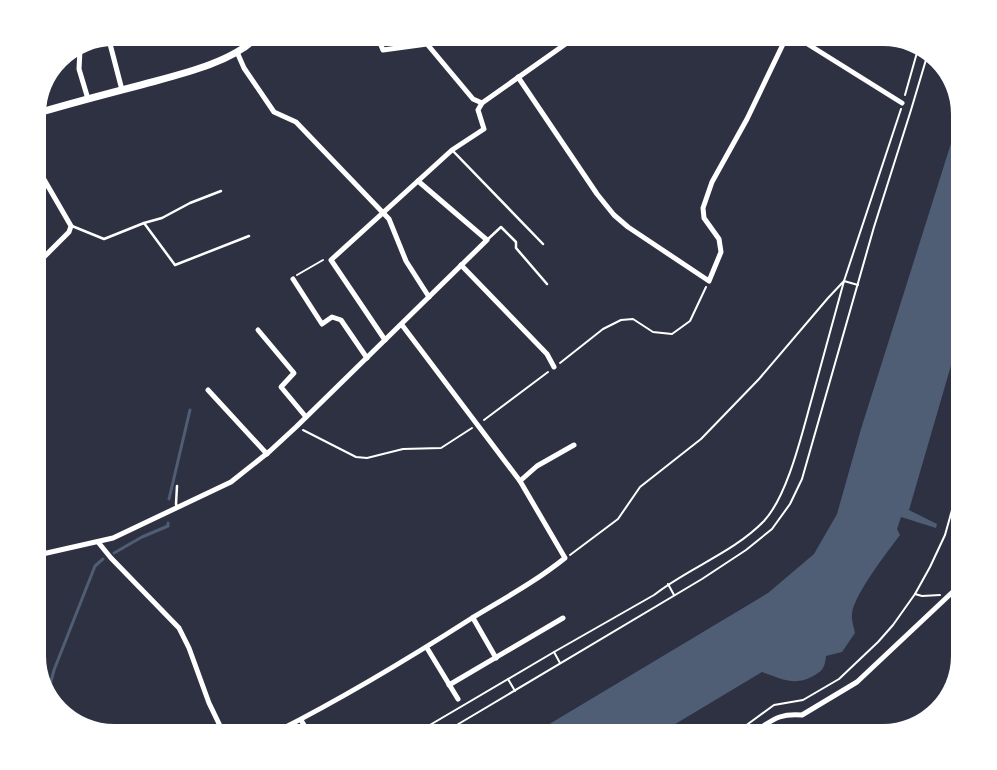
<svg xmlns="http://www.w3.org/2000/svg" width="997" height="770" font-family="Figtree,sans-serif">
<rect width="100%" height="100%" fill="#2d3142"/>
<path fill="#4f5d75" d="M959 118V338L909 510 937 524 936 528 901 517 897 529 900 535C888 551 853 596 852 614 851 620 854 627 855 633L842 652 826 656C825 665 824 670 815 675 795 687 782 679 762 672L662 732H536L768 593 814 554 837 514 861 429Z"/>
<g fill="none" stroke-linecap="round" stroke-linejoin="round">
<g stroke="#4f5d75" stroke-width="3">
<path d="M169 499 190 410"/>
<path d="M114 553 142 537 168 526V523"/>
<path d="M48 693 54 670 95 566 103 559"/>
</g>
<g stroke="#fff" stroke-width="2">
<path d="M905 95 918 49"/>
<path d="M297 275 323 260"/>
<path d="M560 363 603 329 621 320 633 319 653 332 672 334 690 321 706 287"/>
<path d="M484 420 548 372"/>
<path d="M303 430 356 457 367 458 403 449 441 448 472 428"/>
<path d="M570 555 618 519 640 487 701 439 759 379 828 298 844 281 901 109"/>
<path d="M668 584 674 595"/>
<path d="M915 594 922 596 940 595"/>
<path d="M554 652 560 663"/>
<path d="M508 679 515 691"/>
<path d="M418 732 554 652 654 595C688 568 733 553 764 521 788 495 802 433 812 398 823 359 833 320 844 281L858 285"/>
<path d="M445 732 702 579 746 550 772 529 790 504 802 479 874 227 911 110 928 53"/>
<path d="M737 732 774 705 803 700 839 679 878 642 893 625 915 594 930 567 945 535 959 485"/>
</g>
<g stroke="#fff" stroke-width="2.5">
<path d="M452 150 543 244"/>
<path d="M144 223 175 265 249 236"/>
<path d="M72 226 104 239 144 223 162 218 190 203 221 191"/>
<path d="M487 240 501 227 516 242V248L547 284"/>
<path d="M177 486 176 504 177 507"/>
</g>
<g stroke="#fff" stroke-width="5">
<path d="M378 38 383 50 427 44 473 99 482 103"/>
<path d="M798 38 902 103"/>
<path d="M109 40 122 90"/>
<path d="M80 50 79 69 88 99"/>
<path d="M237 52 244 68 274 112 296 122 389 219 406 261 429 297"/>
<path d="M518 77 597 194 614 215 628 227 709 281 721 252 719 239 704 218 703 208 712 182 747 119 786 38"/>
<path d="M38 263 69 232 71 226 38 169"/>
<path d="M461 265 547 354 554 367"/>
<path d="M293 279 322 324 332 317 341 320 367 358"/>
<path d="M258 330 294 373 281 387 306 417"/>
<path d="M385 340 331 260 452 150 484 129 478 110 482 103 574 38"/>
<path d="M208 390 267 454"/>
<path d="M520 481 537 466 574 445"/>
<path d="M98 542 111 558 179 628 189 648 209 703 223 732"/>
<path d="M38 555 113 538 231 482 270 451 296 427 487 240 418 181"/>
<path d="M473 618 496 658"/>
<path d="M427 648 458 699"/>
<path d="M449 685 563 618"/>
<path d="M301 720 308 732"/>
<path d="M276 732C343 698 408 659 472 618 505 598 535 582 565 558L520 481 402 325"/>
<path d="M374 732 385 727"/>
<path d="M754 732C773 720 779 713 802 715L857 682 959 586"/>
</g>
<path stroke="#fff" stroke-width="7" d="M38 113C72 103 106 94 141 85 177 75 229 64 256 38"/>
</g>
<path d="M0 0H997V770H0ZM114 46H883A68 68 0 0 1 951 114V656A68 68 0 0 1 883 724H114A68 68 0 0 1 46 656V114A68 68 0 0 1 114 46Z" fill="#fff" fill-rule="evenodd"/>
</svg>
